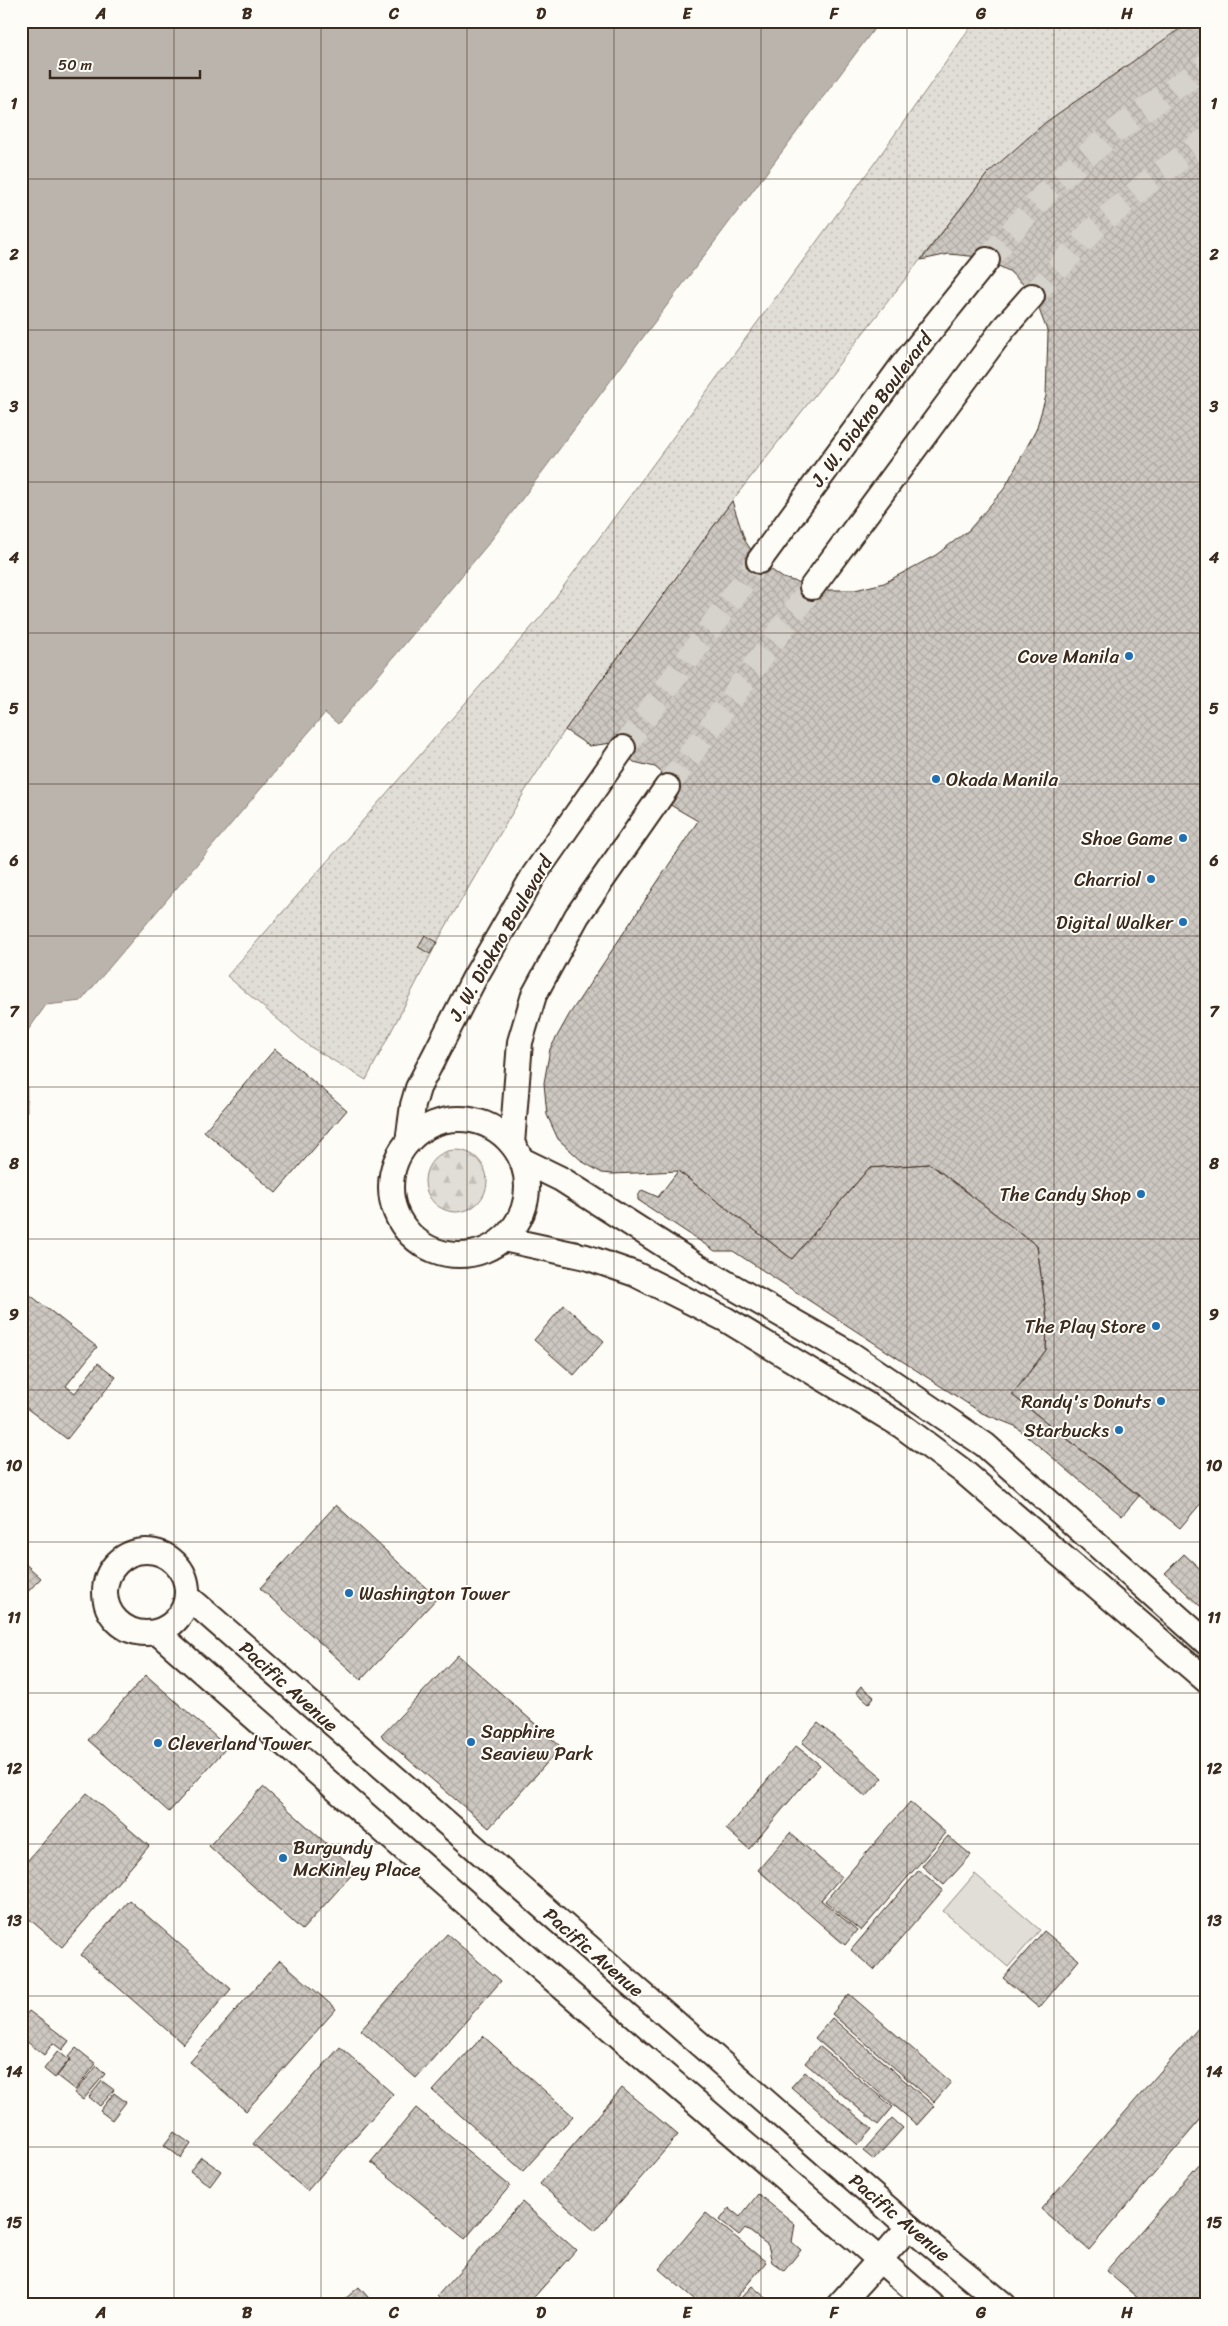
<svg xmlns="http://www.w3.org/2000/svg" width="1228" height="2326" font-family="Sriracha,sans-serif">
<defs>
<pattern id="grass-dots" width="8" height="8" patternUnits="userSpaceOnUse" patternTransform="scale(1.25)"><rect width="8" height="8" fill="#e1ded7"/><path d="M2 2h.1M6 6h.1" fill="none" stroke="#c2bfb8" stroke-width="1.8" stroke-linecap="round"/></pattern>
<pattern id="forest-firs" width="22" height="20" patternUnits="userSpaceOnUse" patternTransform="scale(1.25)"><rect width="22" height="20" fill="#e1ded7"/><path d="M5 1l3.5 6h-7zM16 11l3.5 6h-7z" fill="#c2bfb8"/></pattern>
<pattern id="building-cross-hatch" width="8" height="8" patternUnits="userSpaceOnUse" patternTransform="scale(1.25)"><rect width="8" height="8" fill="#cdc8c2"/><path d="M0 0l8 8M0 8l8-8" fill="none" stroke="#b1aca6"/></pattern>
</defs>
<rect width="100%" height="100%" fill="#fdfcf7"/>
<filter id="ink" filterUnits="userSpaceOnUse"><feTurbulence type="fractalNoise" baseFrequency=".02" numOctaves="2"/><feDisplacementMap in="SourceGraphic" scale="10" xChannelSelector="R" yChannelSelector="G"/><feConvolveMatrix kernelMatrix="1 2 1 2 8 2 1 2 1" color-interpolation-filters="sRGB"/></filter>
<g filter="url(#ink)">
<path fill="url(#grass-dots)" stroke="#8e847a" d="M975 21H1191L988 173 732 501 565 730 525 791 442 933 366 1080 309 1046 227 976 544 613 876 161Z"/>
<circle fill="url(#forest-firs)" stroke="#8e847a" cx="456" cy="1181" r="31"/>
<path fill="#e1ded7" stroke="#8e847a" d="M975 1874 1040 1930 1008 1967 943 1911Z"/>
<path fill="#bbb4ad" stroke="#887d74" d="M21 21H880L489 543 338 724 325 713 81 1001 46 1005 26 1033 27 1111 21 1121Z"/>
<g fill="url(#building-cross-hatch)" stroke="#3b2a1e">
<path d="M1191 21H1207V1496L1180 1528 1012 1395 1046 1350 1047 1320 1037 1246 930 1164 869 1168 792 1259 678 1171 613 1174 602 1173 583 1162 558 1139 547 1115 544 1083 550 1049 569 1015 698 821 667 803V785L662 773 655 767 634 762 626 755 620 742 589 746 565 730 732 501 745 541 759 561 783 578 826 590H855L884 583 936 555 969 530 1004 489 1036 430 1046 396 1048 333 1037 304 1027 288 1009 271 980 257 949 254 921 260 988 173 1046 122Z"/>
<path d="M425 935 437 942 430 954 418 947Z"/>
<path d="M275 1049 347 1110 276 1193 204 1131Z"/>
<path d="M930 1164 1037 1246 1047 1320 1046 1350 1012 1395 1139 1496 1122 1516 1015 1426 982 1413 733 1251H715L638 1200V1196L642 1190 658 1197 678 1171 792 1259 869 1168Z"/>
<path d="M21 1288 97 1347 66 1386 75 1393 98 1363 116 1377 67 1439 21 1404Z"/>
<path d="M564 1305 604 1341 574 1375 534 1340Z"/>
<path d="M336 1505 437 1598 361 1680 260 1588Z"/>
<path d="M1184 1554 1207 1575V1600L1200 1606 1165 1573Z"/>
<path d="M21 1560 41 1578 21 1599Z"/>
<path d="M458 1655 561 1747 489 1828 381 1736Z"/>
<path d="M146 1675 227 1747 169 1812 88 1740Z"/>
<path d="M861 1686 874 1697 869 1703 856 1692Z"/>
<path d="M818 1723 883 1778 866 1797 802 1742Z"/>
<path d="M796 1746 820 1765 749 1849 726 1829Z"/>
<path d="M263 1787 356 1870 302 1930 209 1846Z"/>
<path d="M87 1793 149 1846 62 1947 21 1912V1868Z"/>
<path d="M910 1802 946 1833 861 1931 825 1901Z"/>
<path d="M790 1833 841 1877 821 1900 857 1930 845 1945 758 1870Z"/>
<path d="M948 1836 971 1855 944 1885 922 1866Z"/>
<path d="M919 1870 943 1890 874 1970 851 1950Z"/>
<path d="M129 1900 231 1989 183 2044 81 1955Z"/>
<path d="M1044 1931 1079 1960 1039 2008 1003 1978Z"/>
<path d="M447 1934 501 1981 416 2078 361 2030Z"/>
<path d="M280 1960 336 2009 246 2111 190 2062Z"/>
<path d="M849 1994 951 2082 934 2102 832 2014Z"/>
<path d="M29 2011 69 2041 62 2050 53 2043 44 2055 21 2037V2021Z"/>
<path d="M832 2018 934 2106 917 2125 815 2038Z"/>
<path d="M1207 2018V2112L1089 2250 1041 2209Z"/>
<path d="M483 2036 573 2116 523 2171 433 2091Z"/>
<path d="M819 2046 893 2107 878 2125 805 2063Z"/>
<path d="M340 2047 393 2094 307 2191 253 2144Z"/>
<path d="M76 2048 96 2064 75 2090 57 2076 71 2059 68 2057Z"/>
<path d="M58 2051 69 2060 55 2078 44 2069Z"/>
<path d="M97 2066 105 2074 83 2100 74 2093Z"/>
<path d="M805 2072 872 2129 858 2145 791 2087Z"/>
<path d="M102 2081 114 2090 100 2106 89 2097Z"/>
<path d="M622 2088 678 2135 595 2231 540 2184Z"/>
<path d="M114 2093 126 2102 112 2120 100 2111Z"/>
<path d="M416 2108 510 2186 465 2239 371 2162Z"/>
<path d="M892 2118 903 2128 874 2160 863 2151Z"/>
<path d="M174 2132 191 2144 181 2158 164 2145Z"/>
<path d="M1207 2155V2305H1146L1106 2271Z"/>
<path d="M201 2157 221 2171 210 2186 190 2171Z"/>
<path d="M758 2194 795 2224 792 2242 801 2250 784 2271 772 2262 768 2245 745 2228 739 2235 720 2220 729 2208 740 2217Z"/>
<path d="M522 2202 576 2250 527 2305H446L437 2296Z"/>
<path d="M706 2213 766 2262 730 2305H701L659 2269Z"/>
<path d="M752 2286 766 2298 759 2305H740L737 2302Z"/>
<path d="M359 2287 375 2305H338Z"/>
</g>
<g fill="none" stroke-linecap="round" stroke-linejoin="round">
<g stroke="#d6d2cc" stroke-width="24" stroke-dasharray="24 12" stroke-linecap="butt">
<path d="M987 260 1052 186 1113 133 1207 65"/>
<path d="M1032 296 1094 229 1147 183 1207 139"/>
<path d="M623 748 759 561"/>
<path d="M667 787 812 587"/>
</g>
<defs>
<g id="minor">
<path d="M759 561 902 366 987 260"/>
<path d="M812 587 1003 329 1032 296"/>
<circle cx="459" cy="1187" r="68"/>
<path d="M408 1142 413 1105 418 1088 474 979 534 875 623 748"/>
<path d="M512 1144 520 1042 534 995 577 916 667 787"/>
<path d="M522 1160 561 1179 700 1268 852 1355 985 1445 1207 1643"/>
<path d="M503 1239 586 1257 635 1274 725 1319 902 1426 964 1472 1207 1681"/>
<circle cx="146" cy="1592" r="41"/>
<path d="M187 1596 909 2227 1004 2305"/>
<path d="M157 1632 532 1961 932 2305"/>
<path d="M839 2305 909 2227"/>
</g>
</defs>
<use href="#minor" stroke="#3b2a1e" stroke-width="28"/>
<use href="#minor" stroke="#fdfcf7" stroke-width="24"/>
</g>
</g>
<path fill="none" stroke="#3b2a1e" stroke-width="1" stroke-opacity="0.55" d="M174 21V2305M321 21V2305M467 21V2305M614 21V2305M761 21V2305M907 21V2305M1054 21V2305M21 179H1207M21 330H1207M21 482H1207M21 633H1207M21 784H1207M21 936H1207M21 1087H1207M21 1239H1207M21 1390H1207M21 1542H1207M21 1693H1207M21 1844H1207M21 1996H1207M21 2147H1207"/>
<g fill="#1f6fb2" stroke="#fdfcf7" stroke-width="2">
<circle cx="1129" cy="656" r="5"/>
<circle cx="936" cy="779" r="5"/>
<circle cx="1183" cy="838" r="5"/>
<circle cx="1151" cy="879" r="5"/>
<circle cx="1183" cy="922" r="5"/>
<circle cx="1141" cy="1194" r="5"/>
<circle cx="1156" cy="1326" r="5"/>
<circle cx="1161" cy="1401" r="5"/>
<circle cx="1119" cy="1430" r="5"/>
<circle cx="349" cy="1593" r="5"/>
<circle cx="471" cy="1742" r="5"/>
<circle cx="158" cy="1743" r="5"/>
<circle cx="283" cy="1858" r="5"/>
</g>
<g text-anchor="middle" stroke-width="4" stroke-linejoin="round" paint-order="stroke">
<g font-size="19" fill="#3b2a1e" stroke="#fdfcf7">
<text transform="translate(871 409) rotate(-53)" y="7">J. W. Diokno Boulevard</text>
<text transform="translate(500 938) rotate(-60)" y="7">J. W. Diokno Boulevard</text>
<text transform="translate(289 1686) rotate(42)" y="7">Pacific Avenue</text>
<text transform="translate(594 1952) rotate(41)" y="7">Pacific Avenue</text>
<text transform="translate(900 2217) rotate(40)" y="7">Pacific Avenue</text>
</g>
<g font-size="19" fill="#3b2a1e" stroke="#fdfcf7" text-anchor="end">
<text x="1119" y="663">Cove Manila</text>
<text x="946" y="786" text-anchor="start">Okada Manila</text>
<text x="1173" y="845">Shoe Game</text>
<text x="1141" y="886">Charriol</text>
<text x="1173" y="929">Digital Walker</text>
<text x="1131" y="1201">The Candy Shop</text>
<text x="1146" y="1333">The Play Store</text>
<text x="1151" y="1408">Randy's Donuts</text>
<text x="1109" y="1437">Starbucks</text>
<text x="359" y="1600" text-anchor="start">Washington Tower</text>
<text x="481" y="1738" text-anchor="start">Sapphire<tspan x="481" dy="22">Seaview Park</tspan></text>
<text x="168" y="1750" text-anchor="start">Cleverland Tower</text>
<text x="293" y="1854" text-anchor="start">Burgundy<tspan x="293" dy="22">McKinley Place</tspan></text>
</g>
</g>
<rect width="1228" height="2326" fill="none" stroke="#fdfcf7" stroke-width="55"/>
<path d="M50 70v8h150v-8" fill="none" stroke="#3b2a1e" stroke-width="2.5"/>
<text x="58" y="70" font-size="15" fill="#3b2a1e" stroke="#fdfcf7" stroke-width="4" paint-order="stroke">50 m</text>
<rect x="28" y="28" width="1172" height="2270" fill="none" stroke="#3b2a1e" stroke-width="2"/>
<g font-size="16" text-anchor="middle" font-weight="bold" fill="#3b2a1e">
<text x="101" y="19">A</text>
<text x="247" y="19">B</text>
<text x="394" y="19">C</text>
<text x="541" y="19">D</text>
<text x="687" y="19">E</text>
<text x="834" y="19">F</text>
<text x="981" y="19">G</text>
<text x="1127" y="19">H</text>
<text x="14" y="109">1</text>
<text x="1214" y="109">1</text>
<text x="14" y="260">2</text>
<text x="1214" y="260">2</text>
<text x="14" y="412">3</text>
<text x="1214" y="412">3</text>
<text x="14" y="563">4</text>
<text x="1214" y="563">4</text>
<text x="14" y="714">5</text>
<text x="1214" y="714">5</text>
<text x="14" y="866">6</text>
<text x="1214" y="866">6</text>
<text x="14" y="1017">7</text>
<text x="1214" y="1017">7</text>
<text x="14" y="1169">8</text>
<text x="1214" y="1169">8</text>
<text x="14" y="1320">9</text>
<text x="1214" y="1320">9</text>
<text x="14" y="1471">10</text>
<text x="1214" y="1471">10</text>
<text x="14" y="1623">11</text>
<text x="1214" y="1623">11</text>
<text x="14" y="1774">12</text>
<text x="1214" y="1774">12</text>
<text x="14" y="1926">13</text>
<text x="1214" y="1926">13</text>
<text x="14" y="2077">14</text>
<text x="1214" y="2077">14</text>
<text x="14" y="2228">15</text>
<text x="1214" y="2228">15</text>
<text x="101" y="2318">A</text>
<text x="247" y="2318">B</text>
<text x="394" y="2318">C</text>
<text x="541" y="2318">D</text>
<text x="687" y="2318">E</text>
<text x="834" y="2318">F</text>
<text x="981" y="2318">G</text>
<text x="1127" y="2318">H</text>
</g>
</svg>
